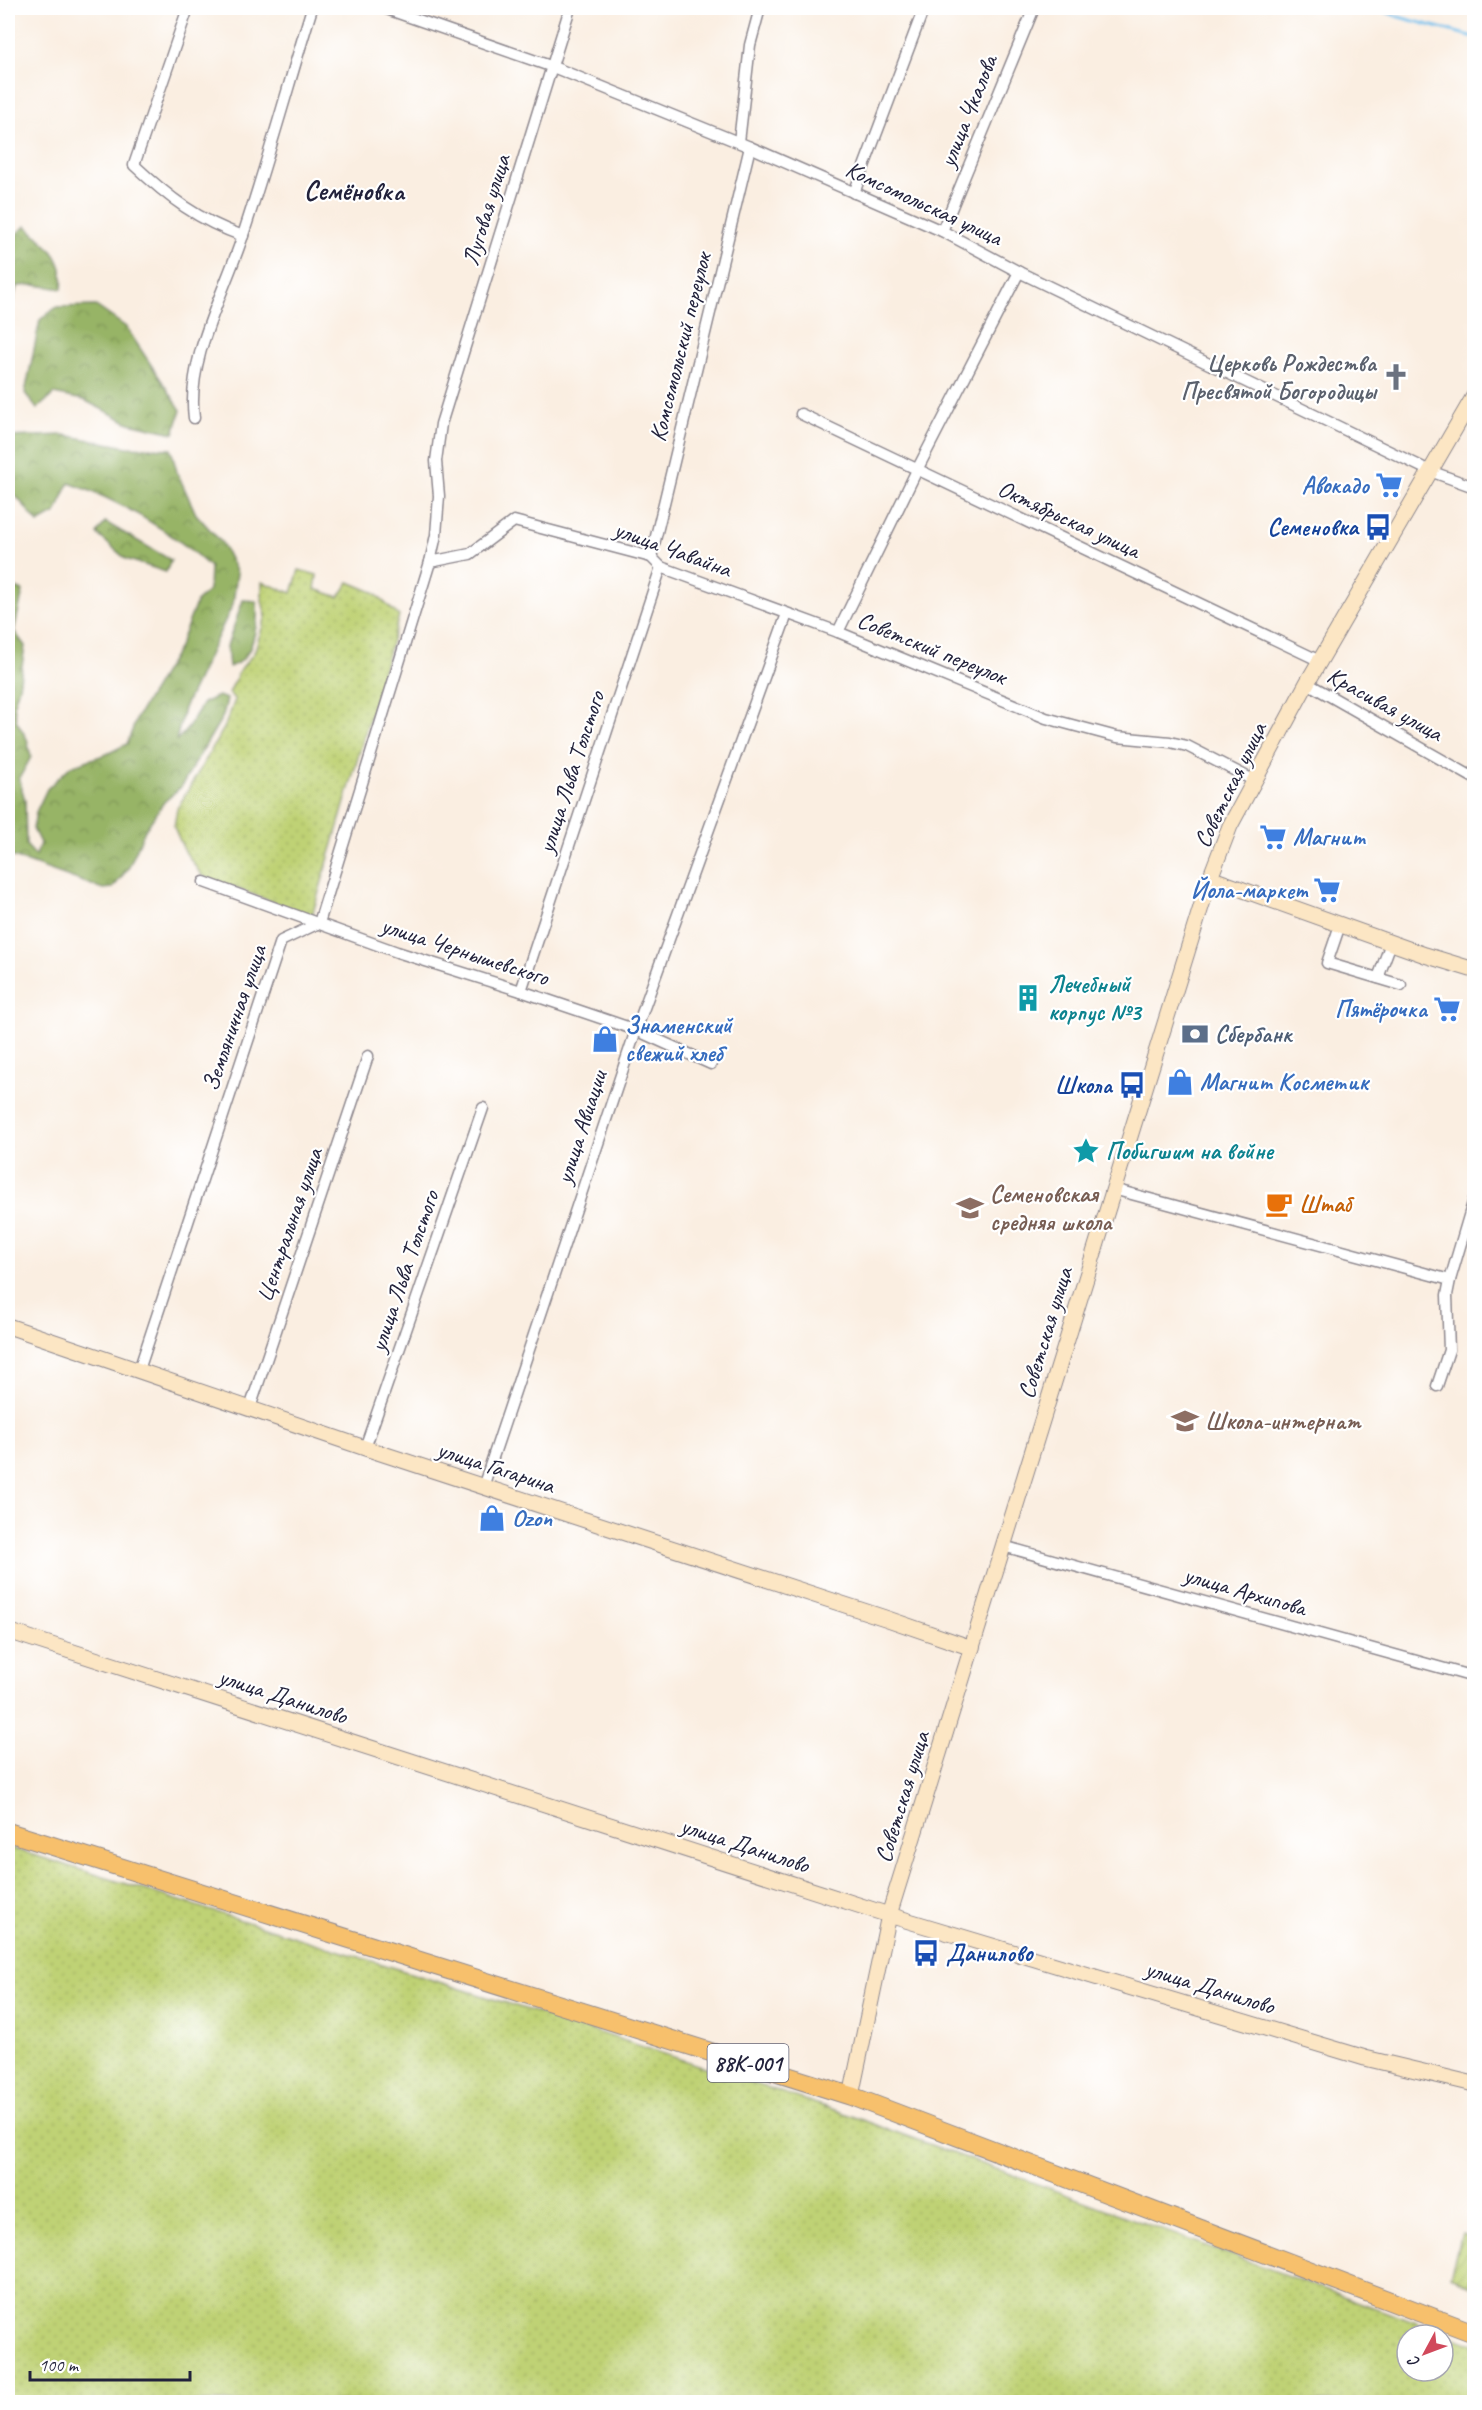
<svg xmlns="http://www.w3.org/2000/svg" width="1482" height="2410" font-family="Caveat,sans-serif">
<defs>
<pattern id="grass-dots" width="8" height="8" patternUnits="userSpaceOnUse" patternTransform="scale(1.5)"><rect width="8" height="8" fill="#bfd275"/><path d="M2 2h.1M6 6h.1" fill="none" stroke="#a4b466" stroke-width="1.8" stroke-linecap="round"/></pattern>
<pattern id="forest-crowns" width="20" height="18" patternUnits="userSpaceOnUse" patternTransform="scale(1.5)"><rect width="20" height="18" fill="#97b466"/><path d="M2 6a3 3 0 1 1 6 0M12 15a3 3 0 1 1 6 0" fill="none" stroke="#7b9255"/></pattern>
<pattern id="garden-furrows" width="10" height="10" patternUnits="userSpaceOnUse" patternTransform="scale(1.5)"><rect width="10" height="10" fill="#bfd275"/><path d="M-1 1l2-2M0 10L10 0M9 11l2-2" fill="none" stroke="#a4b466"/></pattern>
</defs>
<rect width="100%" height="100%" fill="#fff"/>
<filter id="ink" filterUnits="userSpaceOnUse"><feTurbulence type="fractalNoise" baseFrequency=".0167" numOctaves="2"/><feDisplacementMap in="SourceGraphic" scale="12" xChannelSelector="R" yChannelSelector="G"/><feConvolveMatrix kernelMatrix="1 2 1 2 8 2 1 2 1" color-interpolation-filters="sRGB"/></filter>
<filter id="wash" filterUnits="userSpaceOnUse"><feTurbulence type="fractalNoise" baseFrequency=".008" numOctaves="4" result="noise"/><feDisplacementMap in="SourceGraphic" scale="24" xChannelSelector="R" yChannelSelector="G"/><feGaussianBlur stdDeviation="1.35" result="paint"/><feColorMatrix in="noise" values="0 0 0 0 0 0 0 0 0 0 0 0 0 0 0 0 0 1.4 0 .05"/><feComposite in="paint" operator="in"/></filter>
<g filter="url(#wash)">
<rect width="100%" height="100%" fill="#faeee1"/>
<g fill="url(#grass-dots)" stroke="#707a58" stroke-width="1.5" fill-rule="evenodd">
<path d="M299 570 317 575 315 589 339 597 349 582 373 592 399 616 312 916 202 876 184 850 174 827 177 809 224 728 235 700 229 693 240 670 254 653 266 616 262 601V582L292 593Z"/>
<path d="M8 1847 573 2024 838 2111 1474 2344V2402H8ZM1407 2335H1443V2371H1407Z"/>
</g>
<g fill="url(#forest-crowns)" stroke="#5c6b50" stroke-width="1.5">
<path d="M26 226C47 245 66 257 62 289L35 285 17 286 8 320V240Z"/>
<path d="M96 306 126 327 181 410 174 433 129 423 84 400 54 394 37 409 25 393 40 320 57 307Z"/>
<path d="M64 435 127 447 171 449 177 472 196 514 222 543 237 573 233 604 184 708 176 741 187 729 203 703 218 696 227 699 223 716 192 768 181 787 164 802 145 830 129 867 113 888 103 889 8 855V585L23 591 14 631 25 646 19 687 14 703 16 720 27 739 31 757 19 779 25 800 26 845 36 856 40 843 33 829 36 812 47 789 71 766 107 754 127 744 137 717 178 649 197 601 209 590 210 567C175 533 115 498 69 483L56 513 38 523 17 497 8 496V437Z"/>
<path d="M105 522 171 560 166 572 126 559 97 534Z"/>
<path d="M243 600 256 601C260 616 254 649 242 660 239 663 233 665 229 667L227 646Z"/>
</g>
<path fill="url(#garden-furrows)" stroke="#707a58" stroke-width="1.5" d="M1461 2234 1474 2238V2286L1450 2276Z"/>
<g fill="none" stroke-linecap="round" stroke-linejoin="round">
<path stroke="#70beea" stroke-width="3" d="M1377 8 1399 17 1474 37"/>
</g>
</g>
<g filter="url(#ink)">
<g fill="none" stroke-linecap="round" stroke-linejoin="round">
<defs>
<g id="street">
<path d="M188 8 134 165C169 198 198 220 243 236"/>
<path d="M384 8 553 67 750 147 942 231 1019 272 1430 471 1474 487"/>
<path d="M739 142 750 45 760 8"/>
<path d="M854 193 924 8"/>
<path d="M942 231 1034 8"/>
<path d="M801 414 1320 661"/>
<path d="M194 418C186 358 225 292 243 235 268 160 289 83 312 8"/>
<path d="M651 557 750 147"/>
<path d="M430 562 470 554 514 521 651 557 661 567 838 632 1046 718 1117 737 1170 742 1187 746 1255 781"/>
<path d="M838 632 917 470 1019 272"/>
<path d="M1307 683 1474 778"/>
<path d="M204 882 397 952 521 991 636 1030 711 1064"/>
<path d="M1340 925 1327 963 1401 985"/>
<path d="M1378 978 1391 943"/>
<path d="M521 991 661 567"/>
<path d="M1113 1189 1450 1280"/>
<path d="M139 1370 281 941 319 923 430 562 436 535 439 496 436 461 441 424 570 8"/>
<path d="M1437 1386 1449 1350 1447 1295 1450 1280 1474 1199"/>
<path d="M250 1408 368 1056"/>
<path d="M365 1448 483 1108"/>
<path d="M483 1487 636 1030 787 614"/>
<path d="M1003 1546 1474 1677"/>
</g>
<g id="secondary">
<path d="M1210 878 1425 955 1474 970"/>
<path d="M8 1326 365 1448 885 1618 972 1648"/>
<path d="M8 1631 889 1915 1365 2058 1474 2084"/>
<path d="M851 2096 889 1915 1210 878 1230 826 1307 683 1474 396"/>
</g>
<path id="primary" d="M8 1832 851 2096 1474 2333"/>
</defs>
<use href="#street" stroke="#8e888e" stroke-width="13"/>
<use href="#secondary" stroke="#8e888e" stroke-width="17"/>
<use href="#primary" stroke="#8e888e" stroke-width="20"/>
<use href="#street" stroke="#fff" stroke-width="10"/>
<use href="#secondary" stroke="#fce6c4" stroke-width="15"/>
<use href="#primary" stroke="#f7c06c" stroke-width="18"/>
</g>
</g>
<defs>
<symbol id="church-bare" viewBox="-9 -9 18 18"><path d="M-1.2-6h2.4v3.5h3.3v2.4h-3.3V6h-2.4V-.1h-3.3v-2.4h3.3Z" fill="#6b7280" stroke="#fff" stroke-width="2.5" paint-order="stroke"/></symbol>
<symbol id="supermarket-bare" viewBox="-9 -9 18 18"><path d="M-6-5.5h2.5l.6 2H6L4.5 2H-2.5L-4.4-4H-6ZM-1.5 3.2a1.3 1.3 0 1 0 .1 0ZM3 3.2a1.3 1.3 0 1 0 .1 0Z" fill="#3f7fe0" stroke="#fff" stroke-width="2.5" paint-order="stroke"/></symbol>
<symbol id="bus-bare" viewBox="-9 -9 18 18"><path d="M-5-6H5V4H4V6H2V4H-2V6H-4V4H-5ZM-3.5-4V0h7V-4ZM-3.5 1.2v1.5H-2V1.2ZM2 1.2v1.5H3.5V1.2Z" fill="#1a4fb4" stroke="#fff" stroke-width="2.5" paint-order="stroke"/></symbol>
<symbol id="building-bare" viewBox="-9 -9 18 18"><path d="M-4-6H4V6H1V3H-1V6H-4ZM-2.5-4.3h1.7v1.8h-1.7ZM.8-4.3h1.7v1.8H.8ZM-2.5-1h1.7V.8h-1.7ZM.8-1h1.7V.8H.8Z" fill="#0f9aa8" stroke="#fff" stroke-width="2.5" paint-order="stroke"/></symbol>
<symbol id="bank-bare" viewBox="-9 -9 18 18"><path d="M-6-4H6V4H-6ZM0-2.3a2.3 2.3 0 1 0 0 4.6a2.3 2.3 0 1 0 0-4.6Z" fill="#5c6f8a" stroke="#fff" stroke-width="2.5" paint-order="stroke"/></symbol>
<symbol id="shop-bare" viewBox="-9 -9 18 18"><path d="M-5-2.5h2.3a2.7 3.5 0 0 1 5.4 0H5L5.5 6h-11ZM-1.5-2.5h3a1.5 2.3 0 0 0-3 0Z" fill="#3f7fe0" stroke="#fff" stroke-width="2.5" paint-order="stroke"/></symbol>
<symbol id="sight-bare" viewBox="-9 -9 18 18"><path d="M0-6L1.8-2.2L6-1.7L2.9 1.2L3.7 5.4L0 3.3L-3.7 5.4L-2.9 1.2L-6-1.7L-1.8-2.2Z" fill="#0f9aa8" stroke="#fff" stroke-width="2.5" paint-order="stroke"/></symbol>
<symbol id="cafe-bare" viewBox="-9 -9 18 18"><path d="M-5.5-4.5H6V0H3Q3 3.5 0 3.5H-2.5Q-5.5 3.5-5.5 0ZM3-3.2v2h1.7v-2ZM-6 4.5H4V6H-6Z" fill="#e8710a" stroke="#fff" stroke-width="2.5" paint-order="stroke"/></symbol>
<symbol id="school-bare" viewBox="-9 -9 18 18"><path d="M0-5L7-2L0 1L-7-2ZM-4 1L0 2.5L4 1V4Q0 6-4 4Z" fill="#8d6e63" stroke="#fff" stroke-width="2.5" paint-order="stroke"/></symbol>
</defs>
<g fill-rule="evenodd">
<use href="#church-bare" x="1377" y="358" width="38" height="38"/>
<use href="#supermarket-bare" x="1370" y="466" width="38" height="38"/>
<use href="#bus-bare" x="1359" y="508" width="38" height="38"/>
<use href="#supermarket-bare" x="1254" y="818" width="38" height="38"/>
<use href="#supermarket-bare" x="1308" y="871" width="38" height="38"/>
<use href="#building-bare" x="1009" y="979" width="38" height="38"/>
<use href="#supermarket-bare" x="1428" y="990" width="38" height="38"/>
<use href="#bank-bare" x="1176" y="1015" width="38" height="38"/>
<use href="#shop-bare" x="586" y="1020" width="38" height="38"/>
<use href="#shop-bare" x="1161" y="1063" width="38" height="38"/>
<use href="#bus-bare" x="1113" y="1066" width="38" height="38"/>
<use href="#sight-bare" x="1067" y="1132" width="38" height="38"/>
<use href="#cafe-bare" x="1260" y="1185" width="38" height="38"/>
<use href="#school-bare" x="951" y="1189" width="38" height="38"/>
<use href="#school-bare" x="1166" y="1402" width="38" height="38"/>
<use href="#shop-bare" x="473" y="1499" width="38" height="38"/>
<use href="#bus-bare" x="907" y="1934" width="38" height="38"/>
</g>
<g text-anchor="middle" stroke-width="4.5" stroke-linejoin="round" paint-order="stroke">
<rect fill="#fff" stroke="#646476" stroke-width="1.5" x="707.5" y="2044" width="81" height="38" rx="4.5"/>
<g font-size="22" font-weight="bold" fill="#22223b">
<text x="748" y="2071">88К-001</text>
</g>
<g font-size="24" fill="#22223b" stroke="#fff">
<text transform="translate(968 111) rotate(-68)" y="8">улица Чкалова</text>
<text transform="translate(924 203) rotate(25)" y="8">Комсомольская улица</text>
<text transform="translate(486 210) rotate(-73)" y="8">Луговая улица</text>
<text transform="translate(680 347) rotate(-76)" y="8">Комсомольский переулок</text>
<text transform="translate(1069 519) rotate(25)" y="8">Октябрьская улица</text>
<text transform="translate(673 549) rotate(20)" y="8">улица Чавайна</text>
<text transform="translate(932 648) rotate(22)" y="8">Советский переулок</text>
<text transform="translate(1385 704) rotate(29)" y="8">Красивая улица</text>
<text transform="translate(571 772) rotate(-72)" y="8">улица Льва Толстого</text>
<text transform="translate(1230 785) rotate(-64)" y="8">Советская улица</text>
<text transform="translate(465 951) rotate(18)" y="8">улица Чернышевского</text>
<text transform="translate(234 1018) rotate(-71)" y="8">Земляничная улица</text>
<text transform="translate(581 1127) rotate(-72)" y="8">улица Авиации</text>
<text transform="translate(289 1225) rotate(-71)" y="8">Центральная улица</text>
<text transform="translate(404 1271) rotate(-71)" y="8">улица Льва Толстого</text>
<text transform="translate(1045 1333) rotate(-73)" y="8">Советская улица</text>
<text transform="translate(496 1467) rotate(18)" y="8">улица Гагарина</text>
<text transform="translate(1245 1591) rotate(16)" y="8">улица Архипова</text>
<text transform="translate(283 1696) rotate(18)" y="8">улица Данилово</text>
<text transform="translate(902 1797) rotate(-73)" y="8">Советская улица</text>
<text transform="translate(745 1845) rotate(18)" y="8">улица Данилово</text>
<text transform="translate(1210 1987) rotate(17)" y="8">улица Данилово</text>
</g>
<g font-size="24" font-weight="bold" fill="#5b616d" stroke="#fff" text-anchor="end">
<text x="1376" y="371">Церковь Рождества<tspan x="1376" dy="28">Пресвятой Богородицы</tspan></text>
</g>
<g font-size="24" font-weight="bold" fill="#366cbe" stroke="#fff" text-anchor="start">
<text x="1369" y="493" text-anchor="end">Авокадо</text>
<text x="1293" y="845">Магнит</text>
<text x="1307" y="898" text-anchor="end">Йола-маркет</text>
<text x="1427" y="1017" text-anchor="end">Пятёрочка</text>
<text x="625" y="1033">Знаменский<tspan x="625" dy="28">свежий хлеб</tspan></text>
<text x="1200" y="1090">Магнит Косметик</text>
<text x="512" y="1526">Ozon</text>
</g>
<g font-size="24" font-weight="bold" fill="#164399" stroke="#fff" text-anchor="end">
<text x="1358" y="535">Семеновка</text>
<text x="1112" y="1093">Школа</text>
<text x="946" y="1961" text-anchor="start">Данилово</text>
</g>
<g font-size="24" font-weight="bold" fill="#0d838f" stroke="#fff" text-anchor="start">
<text x="1048" y="992">Лечебный<tspan x="1048" dy="28">корпус №3</tspan></text>
<text x="1106" y="1159">Побигшим на войне</text>
</g>
<g font-size="24" font-weight="bold" fill="#4e5e75" stroke="#fff" text-anchor="start">
<text x="1215" y="1042">Сбербанк</text>
</g>
<g font-size="24" font-weight="bold" fill="#785e54" stroke="#fff" text-anchor="start">
<text x="990" y="1202">Семеновская<tspan x="990" dy="28">средняя школа</tspan></text>
<text x="1205" y="1429">Школа-интернат</text>
</g>
<g font-size="24" font-weight="bold" fill="#c56008" stroke="#fff" text-anchor="start">
<text x="1299" y="1212">Штаб</text>
</g>
<g font-size="27" font-weight="bold" fill="#22223b" stroke="#fff">
<text x="354" y="200">Семёновка</text>
</g>
</g>
<rect width="1482" height="2410" fill="none" stroke="#fff" stroke-width="30"/>
<g transform="translate(1425 2353) rotate(229)"><circle r="28" fill="#ffffff" stroke="#a7a7b1" stroke-width="1.5"/>
<path d="M0-4.5L10 22L0 15L-10 22Z" fill="#d1495b"/>
<text y="-9" font-size="16" font-weight="bold" text-anchor="middle" fill="#22223b">С</text>
</g>
<path d="M30 2371v9h160v-9" fill="none" stroke="#22223b" stroke-width="3"/>
<text x="39" y="2371" font-size="18" fill="#22223b" stroke="#ffffff" stroke-width="4.5" paint-order="stroke">100 m</text>
</svg>
